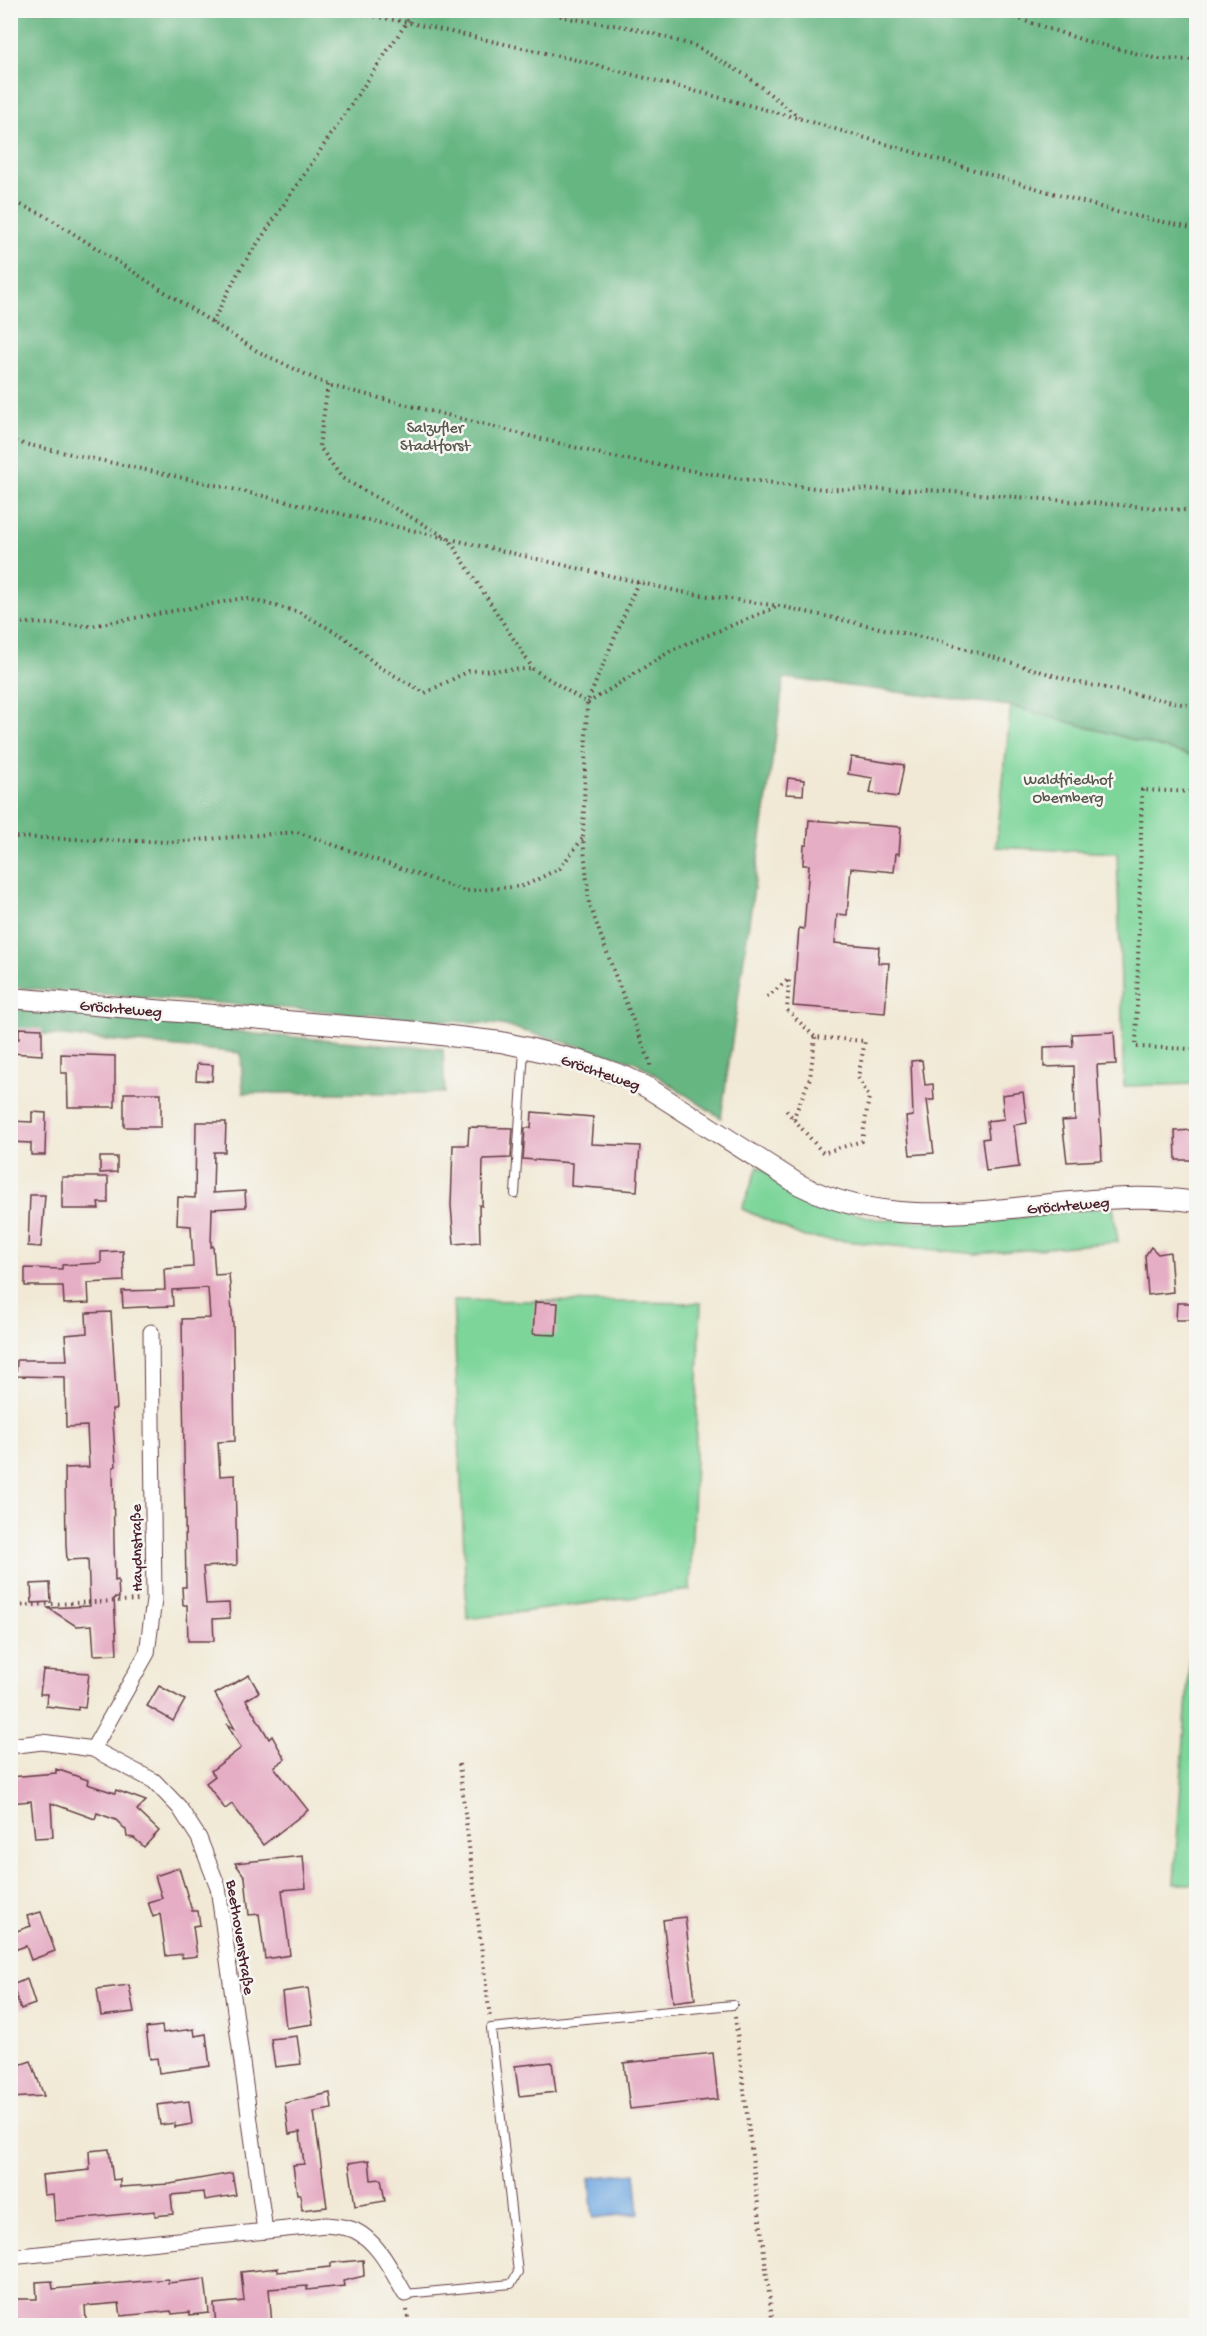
<svg xmlns="http://www.w3.org/2000/svg" width="1207" height="2336" font-family="'Gochi Hand',sans-serif">
<rect width="100%" height="100%" fill="#f6f6f2"/>
<filter id="ink" filterUnits="userSpaceOnUse"><feTurbulence type="fractalNoise" baseFrequency=".0167" numOctaves="2"/><feDisplacementMap in="SourceGraphic" scale="12" xChannelSelector="R" yChannelSelector="G"/><feConvolveMatrix kernelMatrix="1 2 1 2 8 2 1 2 1" color-interpolation-filters="sRGB"/></filter>
<filter id="wash" filterUnits="userSpaceOnUse"><feTurbulence type="fractalNoise" baseFrequency=".008" numOctaves="4" result="noise"/><feDisplacementMap in="SourceGraphic" scale="24" xChannelSelector="R" yChannelSelector="G"/><feGaussianBlur stdDeviation="1.35" result="paint"/><feColorMatrix in="noise" values="0 0 0 0 0 0 0 0 0 0 0 0 0 0 0 0 0 1.4 0 .05"/><feComposite in="paint" operator="in"/></filter>
<g filter="url(#wash)">
<rect width="100%" height="100%" fill="#f1e9d5"/>
<g fill="#7dd59a" stroke="#647a62" stroke-width="1.5">
<path d="M1011 706 1196 757V1084L1124 1086 1117 853 996 847Z"/>
<path d="M758 1166 819 1204 876 1219 968 1223 1113 1207 1118 1242 977 1254 804 1237 742 1209Z"/>
<path d="M453 1300 701 1303 690 1590 467 1619Z"/>
<path d="M1196 1564V1884H1174Z"/>
</g>
<g fill="#66b682" stroke="#586a56" stroke-width="1.5">
<path d="M10 11H1196V757L1011 706 784 678 721 1118 636 1062 502 1025 11 987Z"/>
<path d="M10 1007 158 1019 255 1034 443 1049 445 1093H243L241 1053 11 1031Z"/>
</g>
<path fill="#73aae1" stroke="#5e6486" stroke-width="1.5" d="M635 2173 639 2213 593 2218 589 2178Z"/>
<g id="blocks">
<g fill="#e6aec5">
<path d="M851 757 904 765 898 797 870 793 873 778 848 774Z"/>
<path d="M788 778 804 780 803 795 786 794Z"/>
<path d="M809 820 901 827 899 854 896 853 894 872 851 868 847 915 837 914 835 943 879 947 878 963H889L885 1013 793 1006 799 928 804 929 809 865H803L804 845H807Z"/>
<path d="M19 1028 42 1029V1055L10 1053V1039H19Z"/>
<path d="M1114 1032 1116 1064 1097 1065 1102 1160 1067 1162 1062 1121 1075 1120 1074 1066 1044 1067V1047L1073 1046 1072 1034Z"/>
<path d="M61 1054 115 1056V1107H68L67 1073H61Z"/>
<path d="M922 1060 925 1085 933 1084 934 1100H927L934 1153 910 1155 906 1117 913 1116 911 1061Z"/>
<path d="M197 1064 213 1065 212 1081 196 1080Z"/>
<path d="M1023 1092 1027 1123 1014 1125 1019 1167 986 1171 982 1139 989 1138 987 1121 1004 1119 1002 1095Z"/>
<rect x="124" y="1093" width="37" height="34"/>
<path d="M32 1112 46 1113 45 1155H31V1143L10 1142V1121L32 1122Z"/>
<path d="M532 1112 593 1117 591 1144 640 1146 637 1191 571 1186 572 1163 523 1159 525 1128H531Z"/>
<path d="M196 1122H226L225 1152H214L213 1193 245 1191 246 1207 212 1209 211 1247 213 1246 215 1275 229 1274 233 1325 235 1441 218 1442 220 1476 235 1475 237 1565 203 1567 206 1604 229 1603 230 1618 213 1619 214 1641H188L187 1605H183L182 1587H186L182 1319 210 1318 208 1288 172 1290 173 1306 142 1307 123 1308 122 1291 165 1290 164 1269 193 1267 191 1226 177 1225 178 1197 195 1198Z"/>
<path d="M469 1127 513 1128 511 1158 483 1159 482 1206 479 1205 480 1242 454 1244 451 1205 453 1145H468Z"/>
<path d="M1195 1130 1197 1160H1176L1175 1131Z"/>
<path d="M100 1157H117V1172L100 1173Z"/>
<path d="M62 1177H108V1203H98L99 1209H62Z"/>
<path d="M30 1195H45L41 1247 28 1246Z"/>
<path d="M1151 1247 1158 1254 1170 1252 1173 1292 1148 1295 1145 1256Z"/>
<path d="M123 1251 124 1281 88 1283 89 1303 64 1304 63 1286H25V1268L62 1269V1265L101 1263V1252Z"/>
<path d="M535 1302 558 1303 556 1335 533 1334Z"/>
<path d="M1177 1303H1194V1320H1176Z"/>
<path d="M111 1312 117 1409H112L116 1466 113 1467 114 1543 115 1581 118 1580 119 1598H114L117 1654 94 1655 92 1625 76 1626 48 1608 90 1606 88 1559 67 1560 66 1545 65 1468 89 1467 87 1426 66 1427 65 1377 16 1376 17 1360H67L65 1335 87 1333 86 1313Z"/>
<path d="M50 1583 51 1602 32 1603 31 1584Z"/>
<path d="M43 1670 89 1673 85 1708 78 1707V1710L46 1706 47 1694H40Z"/>
<path d="M249 1675 259 1692 246 1700 269 1739 272 1736 285 1759 274 1767 308 1810 263 1845 232 1804 225 1809 206 1783 215 1776 211 1771 241 1748 227 1724 235 1729 215 1694Z"/>
<path d="M159 1686 185 1700 173 1721 147 1706Z"/>
<path d="M56 1769 88 1780 87 1784 115 1793 116 1790 146 1801 137 1810 159 1831 144 1847 134 1838 127 1837 126 1830 116 1820 97 1813 95 1819 51 1803 53 1837 35 1838 31 1801 10 1803V1777L56 1773Z"/>
<path d="M303 1856 306 1888 282 1890 290 1955 265 1959 259 1914 249 1915 245 1877 235 1863Z"/>
<path d="M179 1868 192 1911H198L200 1925 193 1926 197 1956 182 1958V1954L166 1956 160 1914 153 1917 148 1902 162 1898 155 1876Z"/>
<path d="M41 1912 55 1951 31 1960 26 1946 17 1949 11 1933 31 1926 27 1916Z"/>
<path d="M685 1917 695 1999 673 2002 663 1920Z"/>
<path d="M27 1979 35 2004 21 2009 12 1985Z"/>
<path d="M129 1985 134 2012 101 2016 97 1989Z"/>
<path d="M308 1988 313 2024 286 2028 282 1992Z"/>
<path d="M162 2026 163 2033 194 2029 195 2036 206 2034 210 2066 159 2073 157 2058 150 2059 146 2028Z"/>
<path d="M297 2036 301 2064 275 2067 271 2039Z"/>
<path d="M713 2053 718 2099 630 2109 624 2063Z"/>
<path d="M31 2061 44 2096 10 2098V2068Z"/>
<path d="M552 2062 556 2092 519 2096 515 2066Z"/>
<path d="M330 2093 332 2109 314 2112 327 2207 302 2210 300 2194H297L293 2165 304 2164 300 2132 289 2134 285 2103Z"/>
<path d="M189 2101 192 2124 175 2127V2123L160 2125 157 2105Z"/>
<path d="M109 2149 113 2180 120 2179V2187L170 2184 232 2173 236 2195 205 2200 204 2192 171 2195 173 2214 155 2216V2211L55 2221 53 2194 44 2195 42 2175 90 2170 89 2151Z"/>
<path d="M369 2160 371 2180 381 2179 385 2201 355 2206 349 2163Z"/>
<path d="M363 2260 364 2276 343 2281 344 2286 307 2290V2286L269 2289 272 2325H216L214 2304 244 2301 241 2272 278 2268V2272L331 2267V2263Z"/>
<path d="M168 2279V2283L205 2279 209 2313 190 2315V2312L172 2314 171 2311 121 2316 119 2303 85 2306 86 2321 70 2323V2325H10V2299H37L36 2282 52 2281 53 2289Z"/>
</g>
</g>
</g>
<g filter="url(#ink)">
<use href="#blocks" fill-opacity="0" stroke="#633d44" stroke-width="1.5"/>
<g fill="none" stroke-linecap="round" stroke-linejoin="round">
<defs>
<g id="service">
<path d="M515 1194 524 1049"/>
<path d="M405 2294 511 2284 518 2273 491 2028 733 2005"/>
</g>
<g id="minor">
<path d="M10 1746 42 1742 93 1749 154 1781 179 1807 199 1838 218 1887 265 2231"/>
<path d="M93 1749 147 1653 154 1600 151 1332"/>
<path d="M10 2257 326 2225C335 2226 346 2227 354 2230 379 2242 392 2272 405 2294"/>
</g>
<path id="tertiary" d="M10 998 407 1031 501 1042 524 1047 584 1062 626 1077 648 1088 798 1184C927 1250 1062 1181 1196 1202"/>
</defs>
<use href="#service" stroke="#633d44" stroke-width="10"/>
<use href="#minor" stroke="#633d44" stroke-width="17"/>
<use href="#tertiary" stroke="#633d44" stroke-width="22"/>
<g stroke="#633d44" stroke-width="4" stroke-dasharray="1.5 4.5" stroke-linecap="butt">
<path d="M339 10 406 22 581 61 801 119 1117 212 1196 229"/>
<path d="M543 10 567 18 633 28 695 46 747 76 799 117"/>
<path d="M992 10 1086 41 1159 59 1196 60"/>
<path d="M10 200 46 216 257 351 328 385 613 457 734 478 823 489 928 490 1196 511"/>
<path d="M212 323 239 271 415 10"/>
<path d="M328 385 319 446 342 478 449 539 533 669 587 703"/>
<path d="M10 441 202 482 681 592 779 606 939 641 1076 682 1196 707"/>
<path d="M638 582 587 703 583 838 589 903 618 983 650 1062V1069"/>
<path d="M10 622 91 626 244 598 299 612 344 637 378 666 425 693 469 671 533 669"/>
<path d="M588 703 672 650 779 606"/>
<path d="M1196 792 1142 790 1136 1047 1196 1049"/>
<path d="M10 837 171 842 297 832 465 891 524 886 560 868 583 838"/>
<path d="M767 997 789 979 787 1010 815 1037 865 1041 858 1077 869 1097 862 1141 823 1153 785 1109"/>
<path d="M793 1119 810 1078 815 1037"/>
<path d="M10 1606 139 1600"/>
<path d="M459 1764 490 2018"/>
<path d="M735 2017 773 2326"/>
<path d="M407 2310 409 2326"/>
</g>
<use href="#service" stroke="#fff" stroke-width="8"/>
<use href="#minor" stroke="#fff" stroke-width="15"/>
<use href="#tertiary" stroke="#fff" stroke-width="20"/>
</g>
</g>
<g text-anchor="middle" stroke-width="5" stroke-linejoin="round" paint-order="stroke">
<g font-size="16" fill="#59564c" stroke="#f6f6f2">
<text x="435" y="432">Salzufler<tspan x="435" dy="18">Stadtforst</tspan></text>
<text x="1068" y="784">Waldfriedhof<tspan x="1068" dy="18">Obernberg</tspan></text>
</g>
<g font-size="16" fill="#4a1f2b" stroke="#f6f6f2">
<text transform="translate(121 1007) rotate(5)" y="6">Gröchteweg</text>
<text transform="translate(601 1071) rotate(19)" y="6">Gröchteweg</text>
<text transform="translate(1068 1204) rotate(-5)" y="6">Gröchteweg</text>
<text transform="translate(135 1548) rotate(-91)" y="6">Haydnstraße</text>
<text transform="translate(242 1937) rotate(81)" y="6">Beethovenstraße</text>
</g>
</g>
<rect width="1207" height="2336" fill="none" stroke="#f6f6f2" stroke-width="36"/>
</svg>
